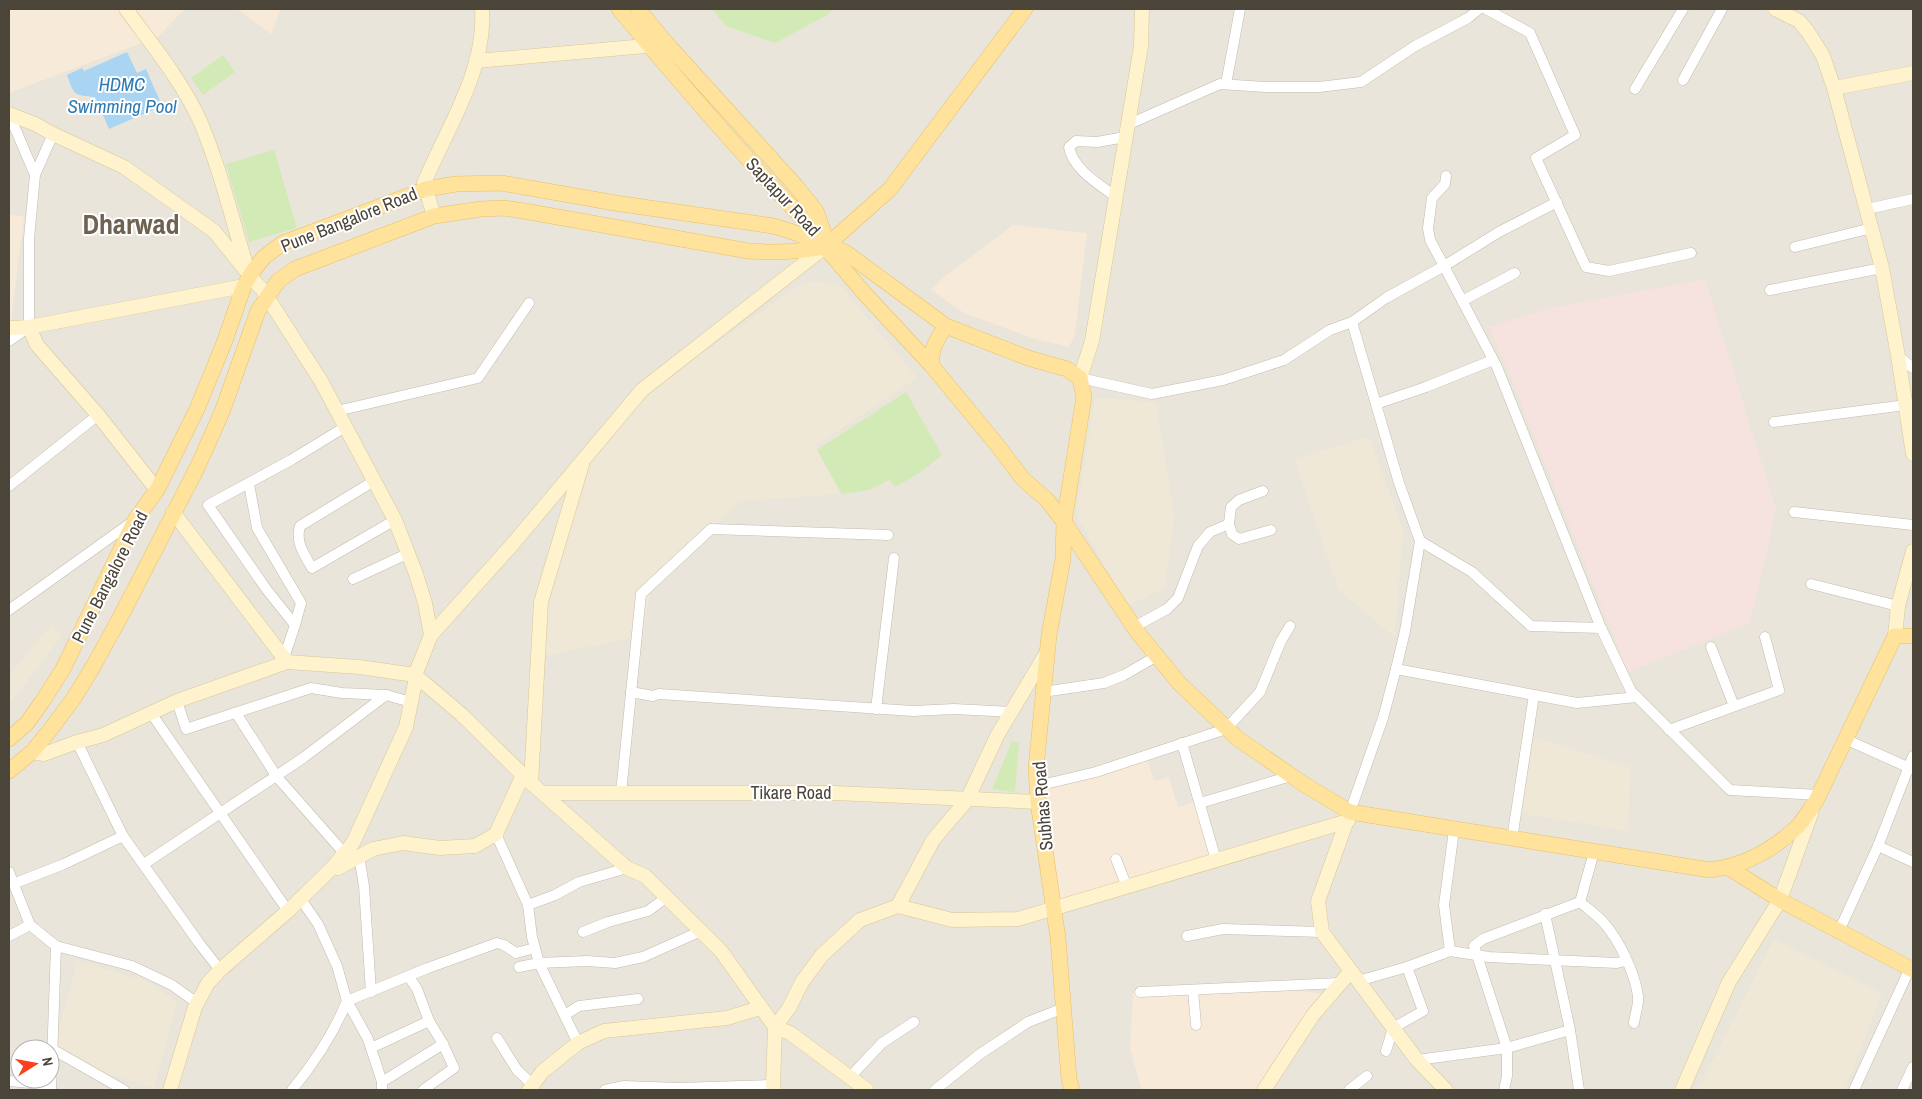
<svg xmlns="http://www.w3.org/2000/svg" width="1922" height="1099" font-family="'Archivo Narrow',sans-serif">
<rect width="100%" height="100%" fill="#f6f3ec"/>
<path fill="#eae5da" fill-rule="evenodd" d="M9 9H1913V1090H9ZM20 1049H50V1079H20Z"/>
<g fill="#f7ead8">
<path d="M9 9H185L158 37 9 93Z"/>
<path d="M237 9H281L271 34Z"/>
<path d="M9 215 24 216 11 320H9Z"/>
<path d="M1013 225 1087 233 1075 334 1069 347 1035 339 964 313 931 290 944 277Z"/>
<path d="M1147 758 1154 781 1169 777 1178 807 1198 801 1216 855 1057 905 1042 789Z"/>
<path d="M1274 987 1330 995 1264 1090H1142L1130 1049 1133 993Z"/>
</g>
<g fill="#efe8d6">
<path d="M819 281 841 286 917 378 815 446 840 494 739 501 651 591 642 636 544 656 548 607 587 459 644 394 797 286Z"/>
<path d="M1095 398 1156 402 1174 516 1165 588 1127 606 1076 514Z"/>
<path d="M1369 437 1403 530 1395 638 1339 590 1294 459Z"/>
<path d="M51 625 63 635 12 701 9 699V676Z"/>
<path d="M1530 736 1630 767 1628 831 1520 813Z"/>
<path d="M1774 939 1882 993 1845 1090H1698Z"/>
<path d="M78 961 149 982 177 1002 154 1088 50 1057Z"/>
</g>
<path fill="#f6e3e0" d="M1705 279 1776 510 1750 623 1628 672 1509 373 1489 327 1550 308Z"/>
<g fill="#d2eab5">
<path d="M712 9H834L827 15 775 43 726 26Z"/>
<path d="M223 55 235 72 203 95 191 78Z"/>
<path d="M274 150 297 228 249 242 226 164Z"/>
<path d="M906 392 942 455 921 472 895 487 889 480 869 490 842 494 817 450Z"/>
<path d="M1012 741 1019 743 1015 792 992 789Z"/>
</g>
<path fill="#a9d4f2" d="M127 52 137 73 146 69 162 106 109 129 95 97C73 95 74 95 67 75L82 68 84 71Z"/>
<g fill="none" stroke-linecap="round" stroke-linejoin="round">
<defs>
<g id="street">
<path d="M1486 9 1530 33 1575 135 1536 158 1586 267 1609 271 1691 253"/>
<path d="M1683 80 1722 9"/>
<path d="M1226 84 1240 9"/>
<path d="M1635 89 1683 9"/>
<path d="M1127 125 1220 84 1265 87H1319L1361 82 1415 46 1468 18 1479 9"/>
<path d="M35 175 53 134"/>
<path d="M1446 176 1445 184 1432 198 1428 228 1430 240 1444 266 1499 232 1557 202"/>
<path d="M1115 196C1098 184 1073 169 1069 147L1076 141 1097 142 1125 137"/>
<path d="M1867 209 1913 199"/>
<path d="M1795 247 1872 228"/>
<path d="M1770 290 1882 268"/>
<path d="M1462 301 1515 273"/>
<path d="M9 341 29 327V238L35 175 9 114"/>
<path d="M1898 356 1913 368"/>
<path d="M1080 378 1152 394 1223 380 1284 360 1330 330 1352 322 1386 298 1444 266 1497 367 1601 628 1631 691 1730 790 1819 795"/>
<path d="M1376 404 1426 387 1493 360"/>
<path d="M337 411 478 378 529 303"/>
<path d="M1774 422 1906 405"/>
<path d="M374 481 300 526C295 542 304 554 312 568L395 520"/>
<path d="M249 484 257 528 301 603 295 625"/>
<path d="M9 486 98 415"/>
<path d="M1794 512 1913 525"/>
<path d="M1229 524 1231 507 1239 500 1263 491"/>
<path d="M1420 541 1472 572 1531 626 1601 628"/>
<path d="M353 579 409 553"/>
<path d="M1811 584 1898 606"/>
<path d="M9 610 132 522"/>
<path d="M1134 627 1167 609 1178 598 1198 546 1210 532 1229 524 1232 534 1239 539 1271 530"/>
<path d="M1711 647 1734 706"/>
<path d="M284 658 295 625 267 590 208 505 291 460 345 427"/>
<path d="M1396 669 1577 703 1637 697"/>
<path d="M631 692 653 696 659 694 913 711 954 709 1012 712"/>
<path d="M1043 692 1104 683 1124 675 1157 656"/>
<path d="M177 701 186 729 311 688 342 693 386 695 411 702"/>
<path d="M876 709 894 558"/>
<path d="M151 713 288 911"/>
<path d="M236 713 277 777 345 854"/>
<path d="M1669 730 1779 690 1765 637"/>
<path d="M1845 739 1912 769"/>
<path d="M77 742 123 836 199 943 220 970"/>
<path d="M1182 743 1216 860"/>
<path d="M1037 786 1096 772 1226 729 1260 692 1281 641 1290 626"/>
<path d="M621 793 641 594 711 529 888 535"/>
<path d="M1200 803 1291 776"/>
<path d="M1350 812 1383 718 1396 669 1405 631 1420 541 1399 483 1352 322"/>
<path d="M496 834 528 905 532 937 539 963 578 1043"/>
<path d="M1512 839 1534 695"/>
<path d="M1878 846 1913 862"/>
<path d="M359 856 364 886 371 992"/>
<path d="M1116 859 1127 887"/>
<path d="M144 864 303 758 386 695"/>
<path d="M9 872 30 925 9 936"/>
<path d="M13 884 64 864 123 836"/>
<path d="M300 898 318 924 337 966 347 1001 368 1039 382 1082V1090"/>
<path d="M1580 902C1588 909 1597 915 1604 923 1619 940 1635 973 1638 996 1639 1004 1635 1015 1634 1023"/>
<path d="M1580 902 1594 852"/>
<path d="M528 905 555 895 579 882 627 868"/>
<path d="M30 925 56 946 51 1090"/>
<path d="M1839 931 1878 846 1913 756"/>
<path d="M583 932 608 922 648 911 667 897"/>
<path d="M1187 936 1223 929 1322 932"/>
<path d="M56 946 132 966 172 985 197 1003"/>
<path d="M1450 951 1444 905 1454 830"/>
<path d="M519 967 539 963 587 961 615 963 643 957 701 931"/>
<path d="M409 977 417 989 429 1021 443 1044 454 1068 423 1090"/>
<path d="M1358 981 1407 967 1450 951 1489 957 1617 963 1625 961"/>
<path d="M1193 990 1196 1025"/>
<path d="M1140 992 1340 983"/>
<path d="M565 1015 579 1006 638 999"/>
<path d="M1570 1030 1579 1090"/>
<path d="M497 1038 517 1070 533 1085"/>
<path d="M371 1048 429 1021"/>
<path d="M52 1049 124 1090"/>
<path d="M1386 1051 1393 1028 1423 1011 1407 967"/>
<path d="M1417 1060 1507 1048 1570 1030 1545 914"/>
<path d="M850 1077 882 1043 914 1022"/>
<path d="M9 1081 51 1085"/>
<path d="M382 1082 443 1044"/>
<path d="M292 1090C315 1062 333 1035 347 1001L428 968 497 943 504 945 516 953 535 948"/>
<path d="M605 1090 624 1086 679 1088 773 1085"/>
<path d="M935 1090 980 1054 1028 1022 1064 1008"/>
<path d="M1349 1090 1367 1076"/>
<path d="M1504 1090 1507 1076V1048L1474 946 1483 939 1580 902"/>
<path d="M1854 1090 1910 968"/>
<path d="M1902 1090 1913 1067"/>
</g>
<g id="secondary">
<path d="M126 9C152 45 182 81 200 121 220 168 232 219 247 268"/>
<path d="M1775 9 1799 21 1808 32 1823 56 1834 88 1882 268 1898 356 1913 454"/>
<path d="M476 61 657 45"/>
<path d="M1834 88 1913 73"/>
<path d="M9 114 35 124 53 134 124 167 214 231 255 282 262 289 321 381 395 520 416 574 425 603 431 635"/>
<path d="M434 216 424 183C447 128 486 71 482 9"/>
<path d="M29 327 37 345 98 415 157 490"/>
<path d="M9 328 29 327 244 286"/>
<path d="M1080 378 1092 341 1141 46 1142 9"/>
<path d="M173 512 287 662"/>
<path d="M1895 636 1898 606 1913 551"/>
<path d="M32 752 44 754 77 742 103 735 177 701 287 662 359 667 415 675 462 715 531 783 627 868 645 876 721 951 775 1027 790 1033 867 1090"/>
<path d="M531 783 541 602 582 465"/>
<path d="M543 793H834L1038 802"/>
<path d="M1349 815 1318 901 1322 932 1417 1060 1446 1090"/>
<path d="M338 868 373 849 403 843 440 848 475 846 496 834 523 775"/>
<path d="M898 906 952 920 1018 919 1348 821"/>
<path d="M170 1090 195 1007 208 983 220 970 288 911 332 868 353 843 406 727 416 677 415 675 431 635 511 546 642 390 825 247"/>
<path d="M529 1090 542 1072 578 1043 604 1031 727 1018 760 1008"/>
<path d="M774 1090 773 1085 775 1027 789 1008 802 982 822 955 860 920 898 906 933 840 967 800 998 734 1047 652"/>
<path d="M1264 1090 1313 1015 1351 971"/>
<path d="M1682 1090 1729 982 1780 900 1811 814"/>
</g>
<g id="primary">
<path d="M619 9C685 89 753 167 825 242"/>
<path d="M638 9 667 44 795 185 816 211 826 239"/>
<path d="M825 247 890 189 1025 9"/>
<path d="M932 366C930 349 937 339 946 326"/>
<path d="M9 739 27 723 42 702 63 669 135 520 157 490 197 409 224 343 244 286 250 275 264 257 283 243 426 189 456 184 501 183 615 203 773 226 790 231 845 252 946 326 1028 358 1067 369 1080 378 1084 397 1064 522 1063 559 1049 635 1036 768 1038 802 1058 938 1069 1079 1072 1090"/>
<path d="M9 771 32 752 50 730 74 698 94 665 122 614 197 468 222 412 258 311 278 281 295 269 434 216 481 209 504 208 524 211 748 251C774 253 799 252 825 247L865 294 932 366 998 446 1023 479 1047 500 1064 522 1138 633 1179 683 1237 738 1302 783 1350 812 1710 870C1743 866 1773 850 1797 827 1804 820 1810 809 1816 801L1895 636H1913"/>
<path d="M1729 868 1780 900 1913 970"/>
</g>
</defs>
<use href="#street" stroke="#c2bbae" stroke-width="11"/>
<use href="#secondary" stroke="#d6c79b" stroke-width="15"/>
<use href="#primary" stroke="#e6c16a" stroke-width="16"/>
<use href="#street" stroke="#fff" stroke-width="10"/>
<use href="#secondary" stroke="#fff3cd" stroke-width="14"/>
<use href="#primary" stroke="#ffe39c" stroke-width="15"/>
</g>
<g text-anchor="middle" stroke-width="4" stroke-linejoin="round" paint-order="stroke">
<g font-size="18" fill="#4b4439" stroke="#fff">
<text transform="translate(783 197) rotate(47)" y="6">Saptapur Road</text>
<text transform="translate(349 220) rotate(-22)" y="6">Pune Bangalore Road</text>
<text transform="translate(110 577) rotate(-63)" y="6">Pune Bangalore Road</text>
<text x="791" y="799">Tikare Road</text>
<text transform="translate(1043 806) rotate(-95)" y="6">Subhas Road</text>
</g>
<g font-size="19" font-style="italic" fill="#2e7ab2" stroke="#fff">
<text x="122" y="91">HDMC<tspan x="122" dy="22">Swimming Pool</tspan></text>
</g>
<g font-size="28" font-weight="bold" fill="#6e6250" stroke="#fff">
<text x="131" y="234">Dharwad</text>
</g>
</g>
<rect width="1922" height="1099" fill="none" stroke="#4b4439" stroke-width="20"/>
<g transform="translate(35 1064) rotate(79)"><circle r="24" fill="#ffffff" stroke="#b7b4b0"/>
<path d="M0-4L9 19L0 12L-9 19Z" fill="#fc3f1d"/>
<text y="-8" font-size="14" font-weight="bold" text-anchor="middle" fill="#4b4439">N</text>
</g>
</svg>
